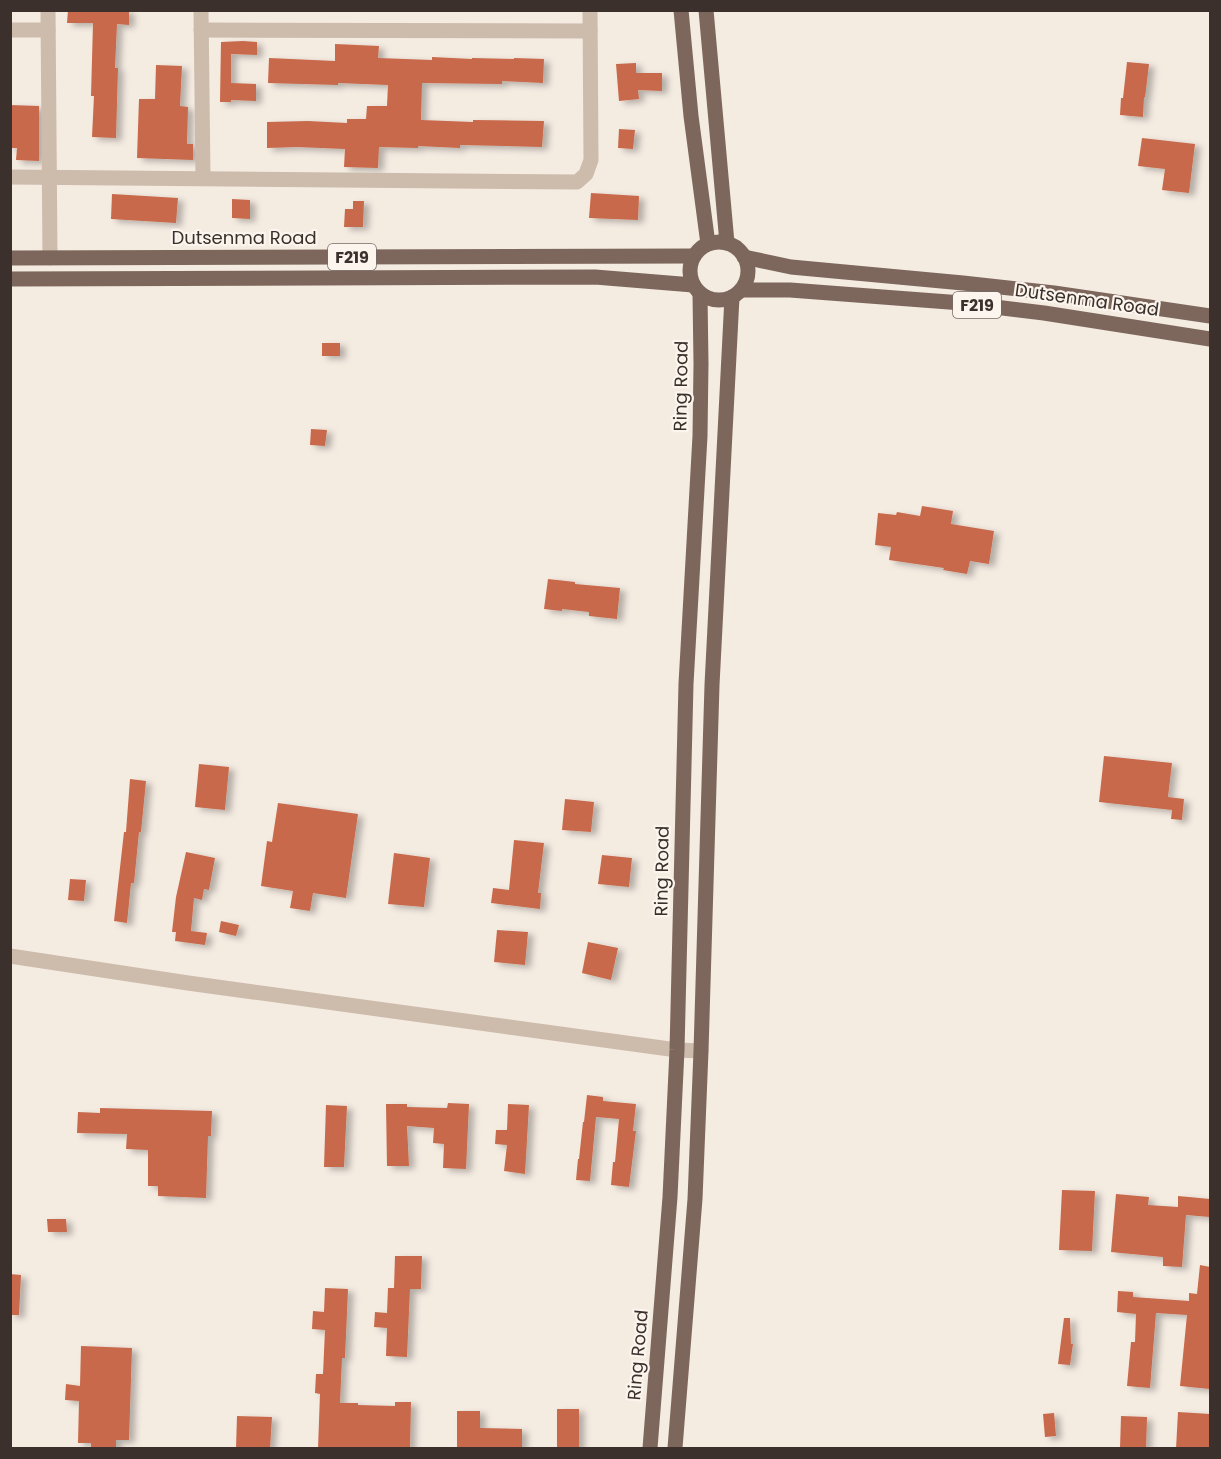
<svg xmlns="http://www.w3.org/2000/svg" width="1221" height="1459" font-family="Poppins,sans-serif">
<defs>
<filter id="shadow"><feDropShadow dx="5.5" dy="3" stdDeviation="3" flood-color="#0004"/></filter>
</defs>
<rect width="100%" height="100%" fill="#f4ebe1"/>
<g fill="#c8694b" filter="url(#shadow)">
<path d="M68 10H129V25L117 24 115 68H118L116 138 92 137 94 96H91L93 23H67Z"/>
<path d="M243 41 257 42V55L231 54V83L256 84V101L231 100V102H220L221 42Z"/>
<path d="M335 44 379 46 378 58 432 60V57L472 59V58L514 59V58L544 59 543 83 502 81V84L422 83 421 120 473 122V120L544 121 542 147 460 145V148L418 146V148L379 147 378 168 344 167 345 149 297 147 267 148V122L308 121 347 123V119H366L367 106H387L388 85 338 83V85L268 83 269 58 335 61Z"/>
<path d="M1127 62 1149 64 1145 98 1144 97 1143 117 1120 115 1121 98H1123Z"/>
<path d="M636 63V73H662V91L638 90 639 99 619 101 616 64Z"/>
<path d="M156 65 182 66 180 106 188 107 187 144H193V160L137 158 139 99H155Z"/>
<path d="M10 105 39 106V161L16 160 17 148H10Z"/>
<path d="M619 129 635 130 633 149 618 148Z"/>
<path d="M1142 138 1195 144 1189 193 1162 190 1165 169 1138 166Z"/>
<path d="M591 193 639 196 638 220 589 218Z"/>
<path d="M112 194 178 198 176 223 111 219Z"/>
<path d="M232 199 250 200V219L232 218Z"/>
<path d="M353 201H364L363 227H344L345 209H353Z"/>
<rect x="322" y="343" width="18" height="13"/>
<path d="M311 429 327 430 325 446 310 445Z"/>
<path d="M922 506 953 511 951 524 994 531 989 564 970 561 967 574 943 570 944 568 889 560 891 547 875 545 878 513 896 515 897 512 920 516Z"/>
<path d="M548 579 575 582V584L620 588 617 619 589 616V612L562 609V611L544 609Z"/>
<path d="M1104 756 1172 763 1168 797 1184 799 1182 820 1171 819 1172 810 1099 802Z"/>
<path d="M199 764 229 767 225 810 195 807Z"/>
<path d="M130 779 146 781 141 832H139L134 883H131L127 923 114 921 124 832H126Z"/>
<path d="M565 799 594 802 591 832 562 830Z"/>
<path d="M278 803 358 814 346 898 313 893 310 911 290 908 293 891 261 886 267 841 272 842Z"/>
<path d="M514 840 544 843 538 893H541L540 909 491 903 493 888 509 890Z"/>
<path d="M186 852 215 858 209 890 204 889 202 900 194 898 191 931 207 933 205 945 175 941 176 932H172L176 897Z"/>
<path d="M394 853 430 858 424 907 388 904Z"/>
<path d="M602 855 632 858 629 887 598 884Z"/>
<path d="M70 879 86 880 84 901 68 900Z"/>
<path d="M221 921 239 925 236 936 219 932Z"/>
<path d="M497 930 528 932 525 965 494 962Z"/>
<path d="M588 942 618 948 611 980 582 973Z"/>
<path d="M587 1095 603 1097V1101L636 1104 633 1131H636L629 1187 611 1185 613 1162H615L619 1119 596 1117 590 1181 576 1180 578 1159H579L583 1122H584Z"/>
<path d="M448 1103 469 1104 466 1169 443 1168 444 1144 433 1143 434 1128 407 1126 409 1166H387L386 1104H407V1107L447 1108Z"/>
<path d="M508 1104 529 1105 525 1174 504 1171 507 1145 495 1144 496 1130H507Z"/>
<path d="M326 1105 347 1106 344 1167H324Z"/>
<path d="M100 1108 212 1111 211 1136H208L206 1198 158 1196V1186H148V1150L126 1149 127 1134 77 1133 78 1112 100 1113Z"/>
<path d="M1062 1190 1095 1191 1092 1251 1059 1250Z"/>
<path d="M1116 1194 1149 1197 1148 1205 1178 1207V1196L1210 1199V1217L1186 1215 1182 1267 1163 1266V1257L1111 1252Z"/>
<path d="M47 1219H66L67 1232H48Z"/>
<path d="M395 1256H422L421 1289H410L407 1357 386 1356 387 1328 374 1327 375 1312 387 1313 388 1288H394Z"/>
<path d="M1200 1265 1210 1267V1389L1180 1386 1187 1315 1156 1313 1150 1388 1127 1386 1131 1342H1135L1136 1314 1117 1312 1118 1291 1133 1292V1297L1189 1301V1293L1197 1294Z"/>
<path d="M10 1274 21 1275 19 1315H10Z"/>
<path d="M325 1288 348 1289 345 1358H342L340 1403H358V1405L395 1406V1402H411L410 1449H318L320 1394 315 1393 316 1374H323L325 1330 312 1329 313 1311 324 1312Z"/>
<path d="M1064 1318H1070L1071 1344H1073L1070 1365 1058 1364Z"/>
<path d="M81 1346 132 1348 129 1440H116V1449H91V1443H78L79 1401 65 1400 66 1384 80 1386Z"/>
<rect x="557" y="1409" width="22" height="40"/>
<path d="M457 1411H480V1428L522 1429V1449H457Z"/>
<path d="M1178 1412 1210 1414V1449H1176Z"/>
<path d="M1054 1413 1056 1436 1045 1437 1043 1414Z"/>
<path d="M237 1416 272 1417 270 1449H236Z"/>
<path d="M1121 1416 1147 1417 1146 1449H1120Z"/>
</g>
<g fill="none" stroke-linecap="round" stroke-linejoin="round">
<g stroke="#cdbbac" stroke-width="15">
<path d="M48 10 50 258"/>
<path d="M201 10 203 178"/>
<path d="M10 30H48"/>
<path d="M201 30 590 31"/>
<path d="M10 177 577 182 586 174 591 160 590 10"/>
<path d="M10 956 188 983 677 1050 701 1051"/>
</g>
<g stroke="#7d675c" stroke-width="15">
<path d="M681 10 691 116 708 244"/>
<path d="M706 10 727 243"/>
<circle cx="719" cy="271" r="29"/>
<path d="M744 257 791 267 963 283 1054 293 1210 316"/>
<path d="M10 258 694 256"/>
<path d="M10 279 595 277 693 285"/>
<path d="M741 290H790L962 303 1044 313 1210 339"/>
<path d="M650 1448 670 1197 677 1050 686 684 700 436 701 364 700 294"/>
<path d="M675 1448 695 1199 701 1051 712 685 732 297"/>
</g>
</g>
<g text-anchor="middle" stroke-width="4.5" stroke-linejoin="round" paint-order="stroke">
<g fill="#fbf5ee" stroke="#756b66" stroke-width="1.5">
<rect x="328" y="244" width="48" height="26" rx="4.5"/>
<rect x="953" y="292" width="48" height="26" rx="4.5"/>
</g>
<g font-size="16" font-weight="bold" fill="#3b302b">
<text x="352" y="263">F219</text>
<text x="977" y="311">F219</text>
</g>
<g font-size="18" fill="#3b302b" stroke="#fbf5ee">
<text x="244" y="244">Dutsenma Road</text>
<text transform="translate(1087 300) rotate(8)" y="6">Dutsenma Road</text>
<text transform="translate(681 386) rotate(-89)" y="6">Ring Road</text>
<text transform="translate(662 871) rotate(-89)" y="6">Ring Road</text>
<text transform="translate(638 1355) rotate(-85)" y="6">Ring Road</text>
</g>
</g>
<rect width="1221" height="1459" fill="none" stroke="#3b302b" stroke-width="24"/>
</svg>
